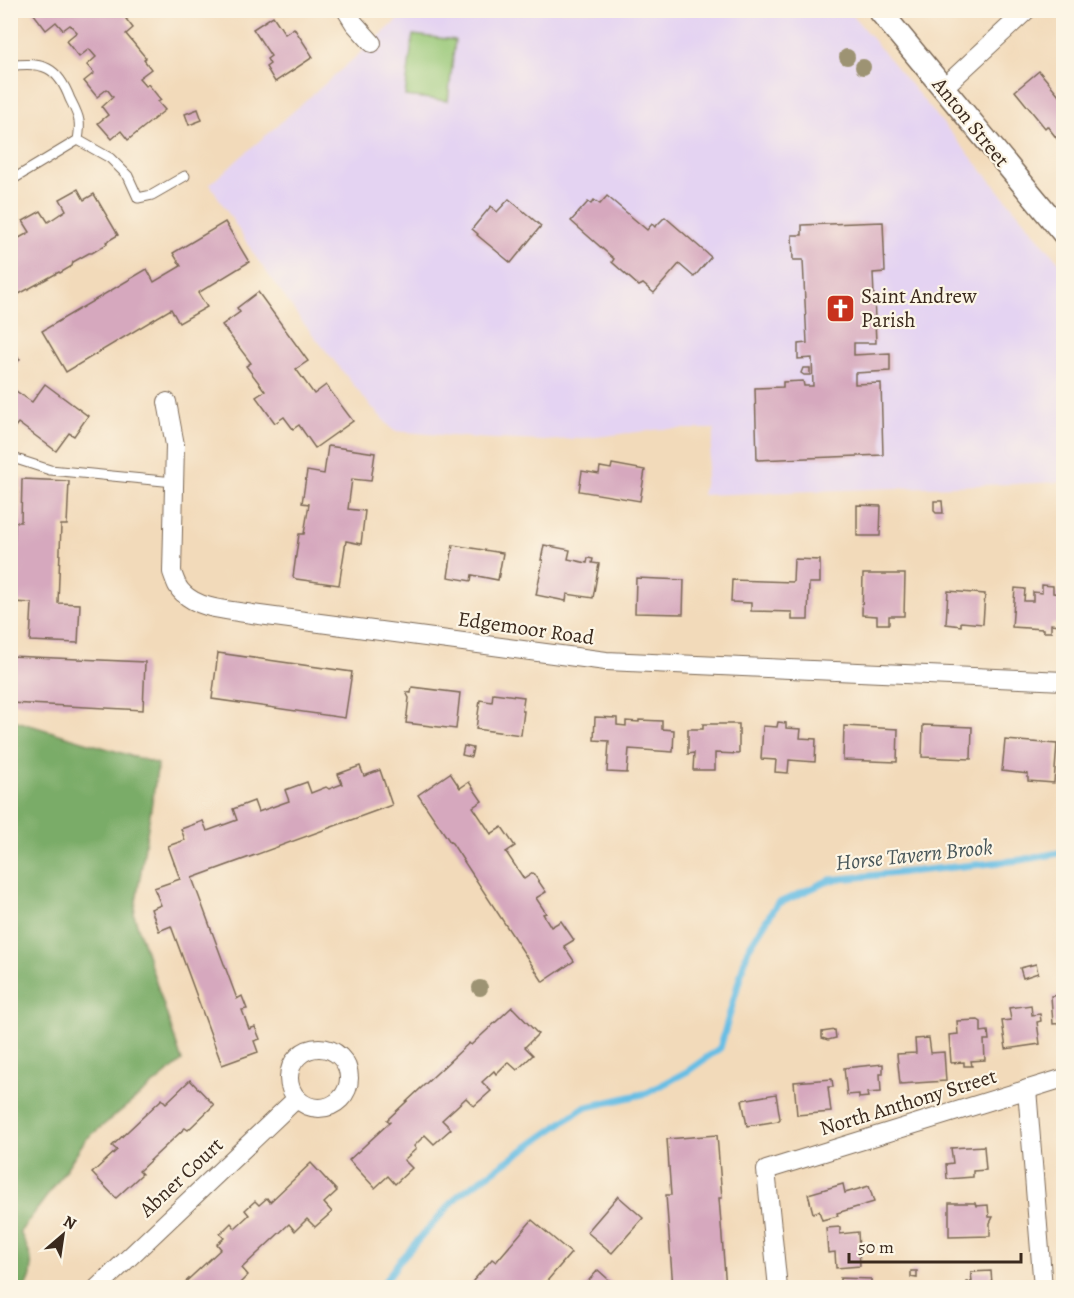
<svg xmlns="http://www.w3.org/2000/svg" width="1074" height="1298" font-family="Alegreya,serif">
<rect width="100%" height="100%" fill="#fcf5e5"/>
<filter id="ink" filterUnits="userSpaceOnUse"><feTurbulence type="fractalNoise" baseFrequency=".0167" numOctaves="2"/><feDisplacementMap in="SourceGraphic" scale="12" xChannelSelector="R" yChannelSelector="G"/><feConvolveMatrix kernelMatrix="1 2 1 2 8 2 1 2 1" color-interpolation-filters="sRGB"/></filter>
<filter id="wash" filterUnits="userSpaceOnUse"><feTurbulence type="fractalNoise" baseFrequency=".008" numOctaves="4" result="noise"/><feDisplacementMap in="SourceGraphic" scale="24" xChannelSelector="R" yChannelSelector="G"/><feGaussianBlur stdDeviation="1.35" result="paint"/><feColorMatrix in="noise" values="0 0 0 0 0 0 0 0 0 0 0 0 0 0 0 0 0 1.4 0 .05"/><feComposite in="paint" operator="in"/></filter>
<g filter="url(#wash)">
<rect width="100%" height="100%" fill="#f2daba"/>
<path fill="#e4d3f2" d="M407 11H849L1063 267V482L702 495 715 429H662L596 437 544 441 476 438 394 431 369 404 301 320 255 256 210 184 390 27Z"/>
<path fill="#98c878" stroke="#6a794b" stroke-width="1.5" d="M413 35 455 40 448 101 405 96Z"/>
<path fill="#7aac68" stroke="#5a6b43" stroke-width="1.5" d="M10 719 158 764 134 915 182 1061 85 1140 56 1184 20 1232C26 1244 34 1260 31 1274 31 1278 27 1283 26 1288L10 1287Z"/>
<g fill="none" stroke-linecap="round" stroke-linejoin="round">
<path stroke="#67bee4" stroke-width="7" d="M380 1288 401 1259 459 1195 583 1108 647 1093 688 1071 720 1048 748 949 777 904 830 880 1021 860 1064 852"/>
</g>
<g id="blocks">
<g fill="#d6a8be">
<path d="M37 10H122L128 18 126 19 133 28 126 34 146 58 144 60 151 69 139 78 146 86 148 84 161 100 158 102 165 110 128 140 121 131 112 139 98 123 108 115 102 107 113 97 107 89 97 97 84 81 94 73 87 65 96 57 89 49 79 57 66 41 77 32 70 25 63 30 56 22 46 30 33 13Z"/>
<path d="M273 16 285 34 294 28 313 57 275 82 266 67 270 64 267 59 271 56 253 29Z"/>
<path d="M1039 71 1064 101V143L1062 145 1047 126 1045 128 1015 91Z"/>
<path d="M198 109 202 120 189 125 185 114Z"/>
<path d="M78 189 84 200 94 194 118 235 106 242 107 244 92 253H89L73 262 72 266 60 273 59 272 10 299V243L30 232 23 221 41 211 48 222 66 210 60 199Z"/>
<path d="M607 196 647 230 652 224 655 227 665 217 711 257 694 277 679 264 654 293 643 284 639 286 612 262 614 259 571 221 588 202 591 204 594 200 600 204Z"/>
<path d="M509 199 541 226 511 263 477 235 478 234 472 229 491 206 497 212Z"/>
<path d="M225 222 249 262 198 293 207 307 179 323 171 309 66 372 42 331 147 269 154 282 181 266 173 253Z"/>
<path d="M883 222 885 272 873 273 876 343H854V355L890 353V371L855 373V384L881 383 883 455 757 460 755 388 783 387V382L803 381 804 386H813L812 358 798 359V344L807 343 803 260H793L792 235H802V225Z"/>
<path d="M258 292 308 361 296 369 314 394 326 385 353 421 315 448 299 425 293 429 284 417 275 423 256 397 265 391 246 366 251 363 222 325 240 312 237 308Z"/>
<path d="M10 352 20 359 10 372Z"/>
<path d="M803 368H810V375H804L801 373Z"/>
<path d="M45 384 88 416 74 436 69 433 56 451 18 423 10 433V387L32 402Z"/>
<path d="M328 446 375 453 371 481 352 479 348 509 365 511 361 544 346 541 339 585 296 579 293 577 299 534H304L309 504 302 503 307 471 324 474Z"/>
<path d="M612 464 645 470 640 501 579 491 582 471 599 474 600 467 611 469Z"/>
<path d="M22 479 69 481 67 525H61L58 603 80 604 78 643 30 641 32 603 12 602 15 522H21Z"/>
<path d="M934 501H942L943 513H936L934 511Z"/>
<path d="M857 505 881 506 880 536H857Z"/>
<path d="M453 545 503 553 498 580 472 575 471 581 448 577Z"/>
<path d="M544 545 570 550 568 559 587 563 588 558 593 559 592 563 599 564 593 598 567 594 566 601 536 595 543 560H541Z"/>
<path d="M794 559 820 560V583H809L808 620H792V612L751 611V603L731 602 732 580 793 582Z"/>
<path d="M863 574H905L904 616H889V624H877V616L862 615Z"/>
<path d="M636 578 684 580 683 614 635 613Z"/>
<path d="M1042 585 1053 586V593L1062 594 1060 625 1051 624V632H1043V629L1012 627 1015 588 1025 589 1024 601H1033V592L1042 593Z"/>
<path d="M948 591 985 594 983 624 961 622V626L946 624Z"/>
<path d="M218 653 352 672 345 718 212 699Z"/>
<path d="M10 656 145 662 143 710 10 703Z"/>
<path d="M412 687 460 693 456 729 406 723 409 698 406 692 411 693Z"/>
<path d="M493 693 524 697 522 711H524L521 735 476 729 480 700 492 702Z"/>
<path d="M595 717 617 718V725L626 726V721L639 722V720L662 721V729L674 730 673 752 629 749 627 773 607 772 609 741 594 740Z"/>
<path d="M778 722 786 723V728L801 729 800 738 816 739 815 762 789 760 788 773 775 772 776 760 761 759 763 726 777 727Z"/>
<path d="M703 724H739V754L715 753V770H693L694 753 688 754V729H703Z"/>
<path d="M923 725 972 727 971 759 922 757Z"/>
<path d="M844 726 898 729 897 762 843 760Z"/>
<path d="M1005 740 1057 744 1054 783 1028 781V774L1002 771Z"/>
<path d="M464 746 473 748 471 757 462 755Z"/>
<path d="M360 766 364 776 380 770 392 805 192 878 237 999 242 996 247 1009 242 1010 249 1029 255 1027 260 1039 254 1041 258 1052 222 1065 171 926 159 931 151 909 161 905 154 888 180 879 168 846 185 840 181 829 203 821 207 831 237 820 233 809 254 801 258 812 289 801 285 790 307 782 311 793 326 787 329 789 342 784 338 774Z"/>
<path d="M450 773 460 788 469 782 482 801 473 807 491 834 502 827 515 846 506 852 524 879 533 873 546 892 536 898 546 913 543 914 551 927 561 921 574 940 564 946 574 961 543 982 452 843 450 842 418 795Z"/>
<path d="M1036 964 1038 973 1023 978 1020 968Z"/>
<path d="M1064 995V1023L1053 1024 1051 996Z"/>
<path d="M1031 1005 1032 1015 1040 1014 1041 1021 1037 1022 1040 1044 1006 1049 1002 1021 1011 1020 1009 1008Z"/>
<path d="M512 1007 538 1034 525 1047 533 1055 517 1070 508 1062 496 1074 494 1071 482 1082 491 1091 474 1106 466 1098 442 1120 451 1129 434 1144 425 1135 414 1146 416 1149 404 1160 412 1168 395 1184 388 1176 375 1188 349 1160 390 1122 387 1120 469 1043 471 1045Z"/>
<path d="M978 1020 981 1022V1032L988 1031 989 1040H984L985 1060 971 1061 972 1066H964V1062L951 1063 949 1035 958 1034 957 1021Z"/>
<path d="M835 1030 836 1038 828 1040 822 1038V1032Z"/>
<path d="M929 1038 931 1053 944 1052 946 1081 900 1084 897 1054 916 1053 915 1039Z"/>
<path d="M883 1064V1074H880L881 1092 867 1093 868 1097 859 1098V1094L847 1095 844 1068Z"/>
<path d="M832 1079 833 1087H828L831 1112 797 1115 794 1082Z"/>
<path d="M190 1080 214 1105 188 1130 185 1128 139 1171 142 1174 116 1198 92 1173 117 1150 112 1146 162 1099 166 1103Z"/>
<path d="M776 1094 780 1119 778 1121 747 1126 742 1100Z"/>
<path d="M717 1135 722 1198H719L726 1288H673L666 1195H671L667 1139Z"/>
<path d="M984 1146 986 1170 973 1171V1177L947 1179 946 1164 953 1163 951 1148Z"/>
<path d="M311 1163 337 1191 324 1203 332 1212 315 1227 307 1219 295 1231 289 1224 242 1268 248 1275 235 1288H179L221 1249 217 1244 224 1238 220 1234 231 1223 235 1228 249 1215 245 1210 255 1201 259 1205 267 1198 270 1202Z"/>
<path d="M843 1184 845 1193 869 1186 874 1202 837 1213 838 1216 822 1220 819 1211 813 1213 808 1194Z"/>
<path d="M618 1196 643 1218 612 1253 587 1232Z"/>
<path d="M949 1203H975L976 1206 988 1205 989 1217H993L990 1223V1236L949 1237Z"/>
<path d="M532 1220 571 1253 541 1288H467L492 1259 496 1262Z"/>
<path d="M840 1227V1234L858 1232 860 1266 836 1268 835 1252 828 1253 826 1228Z"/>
<path d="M598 1270 618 1288H582Z"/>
<path d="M911 1271H917V1278L911 1277Z"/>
<path d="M991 1271 992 1284H995V1288H967V1282H972L971 1272Z"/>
<path d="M840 1278 871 1279V1288H840Z"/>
</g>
</g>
</g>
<g filter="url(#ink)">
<use href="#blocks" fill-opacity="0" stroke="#7b6855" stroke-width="1.5"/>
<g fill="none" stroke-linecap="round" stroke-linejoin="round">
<defs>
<g id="service">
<path d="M10 66C43 61 58 67 70 99 73 105 78 114 79 121 80 127 79 134 78 140L110 158 128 176 138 198 152 195 185 176"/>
<path d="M10 181 78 140"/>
<path d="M10 457 50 470 174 482"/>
</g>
<g id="minor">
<path d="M346 10 354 23 372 43"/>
<path d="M943 88 1027 10"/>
<path d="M167 402 175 445 172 572C175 580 177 588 183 593 200 610 230 610 252 614L606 661 1064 681"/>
<circle cx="319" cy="1078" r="30"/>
<path d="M1027 1089 1043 1288"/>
<path d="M97 1288 296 1099"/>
<path d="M778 1288 766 1170 1064 1078"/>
</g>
<path id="tertiary" d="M879 10 1064 234"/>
</defs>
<use href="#service" stroke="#7b6855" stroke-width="11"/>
<use href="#minor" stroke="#7b6855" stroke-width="20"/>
<use href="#tertiary" stroke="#7b6855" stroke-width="25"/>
<use href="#service" stroke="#fff" stroke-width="9"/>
<use href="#minor" stroke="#fff" stroke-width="18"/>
<use href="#tertiary" stroke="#fff" stroke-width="22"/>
</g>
<g fill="#9d9373">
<circle cx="847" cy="57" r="8"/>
<circle cx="863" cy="67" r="8"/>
<circle cx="480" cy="988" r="8"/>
</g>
</g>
<defs>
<symbol id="church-square" viewBox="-11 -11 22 22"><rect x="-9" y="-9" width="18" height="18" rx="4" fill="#c8321e" stroke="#fcf5e5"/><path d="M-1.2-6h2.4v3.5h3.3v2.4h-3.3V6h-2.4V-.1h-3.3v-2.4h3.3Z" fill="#fff"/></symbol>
</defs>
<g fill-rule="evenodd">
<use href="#church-square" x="824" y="292" width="33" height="33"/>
</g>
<g text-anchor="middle" stroke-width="4.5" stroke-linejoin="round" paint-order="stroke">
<g font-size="21" fill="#3b2a1e" stroke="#fcf5e5">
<text transform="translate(971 122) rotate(51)" y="7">Anton Street</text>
<text transform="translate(526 628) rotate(8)" y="7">Edgemoor Road</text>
<text transform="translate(908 1102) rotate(-17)" y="7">North Anthony Street</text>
<text transform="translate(181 1177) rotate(-43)" y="7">Abner Court</text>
</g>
<g font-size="21" fill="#3b2a1e" stroke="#fcf5e5" text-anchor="start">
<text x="861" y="303">Saint Andrew<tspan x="861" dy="24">Parish</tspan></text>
</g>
<g font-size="22" font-style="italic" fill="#485659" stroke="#fcf5e5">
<text transform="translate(914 854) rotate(-6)" y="8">Horse Tavern Brook</text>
</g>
</g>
<rect width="1074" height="1298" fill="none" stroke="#fcf5e5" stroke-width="36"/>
<g transform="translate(63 1235) rotate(29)" stroke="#fcf5e5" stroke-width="4.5" paint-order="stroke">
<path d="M0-4.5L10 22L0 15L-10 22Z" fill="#3b2a1e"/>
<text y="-9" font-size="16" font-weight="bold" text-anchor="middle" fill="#3b2a1e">N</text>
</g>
<path d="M849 1253v9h172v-9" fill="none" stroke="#3b2a1e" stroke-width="3"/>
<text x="858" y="1253" font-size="18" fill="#3b2a1e" stroke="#fcf5e5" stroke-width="4.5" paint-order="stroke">50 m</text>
</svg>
